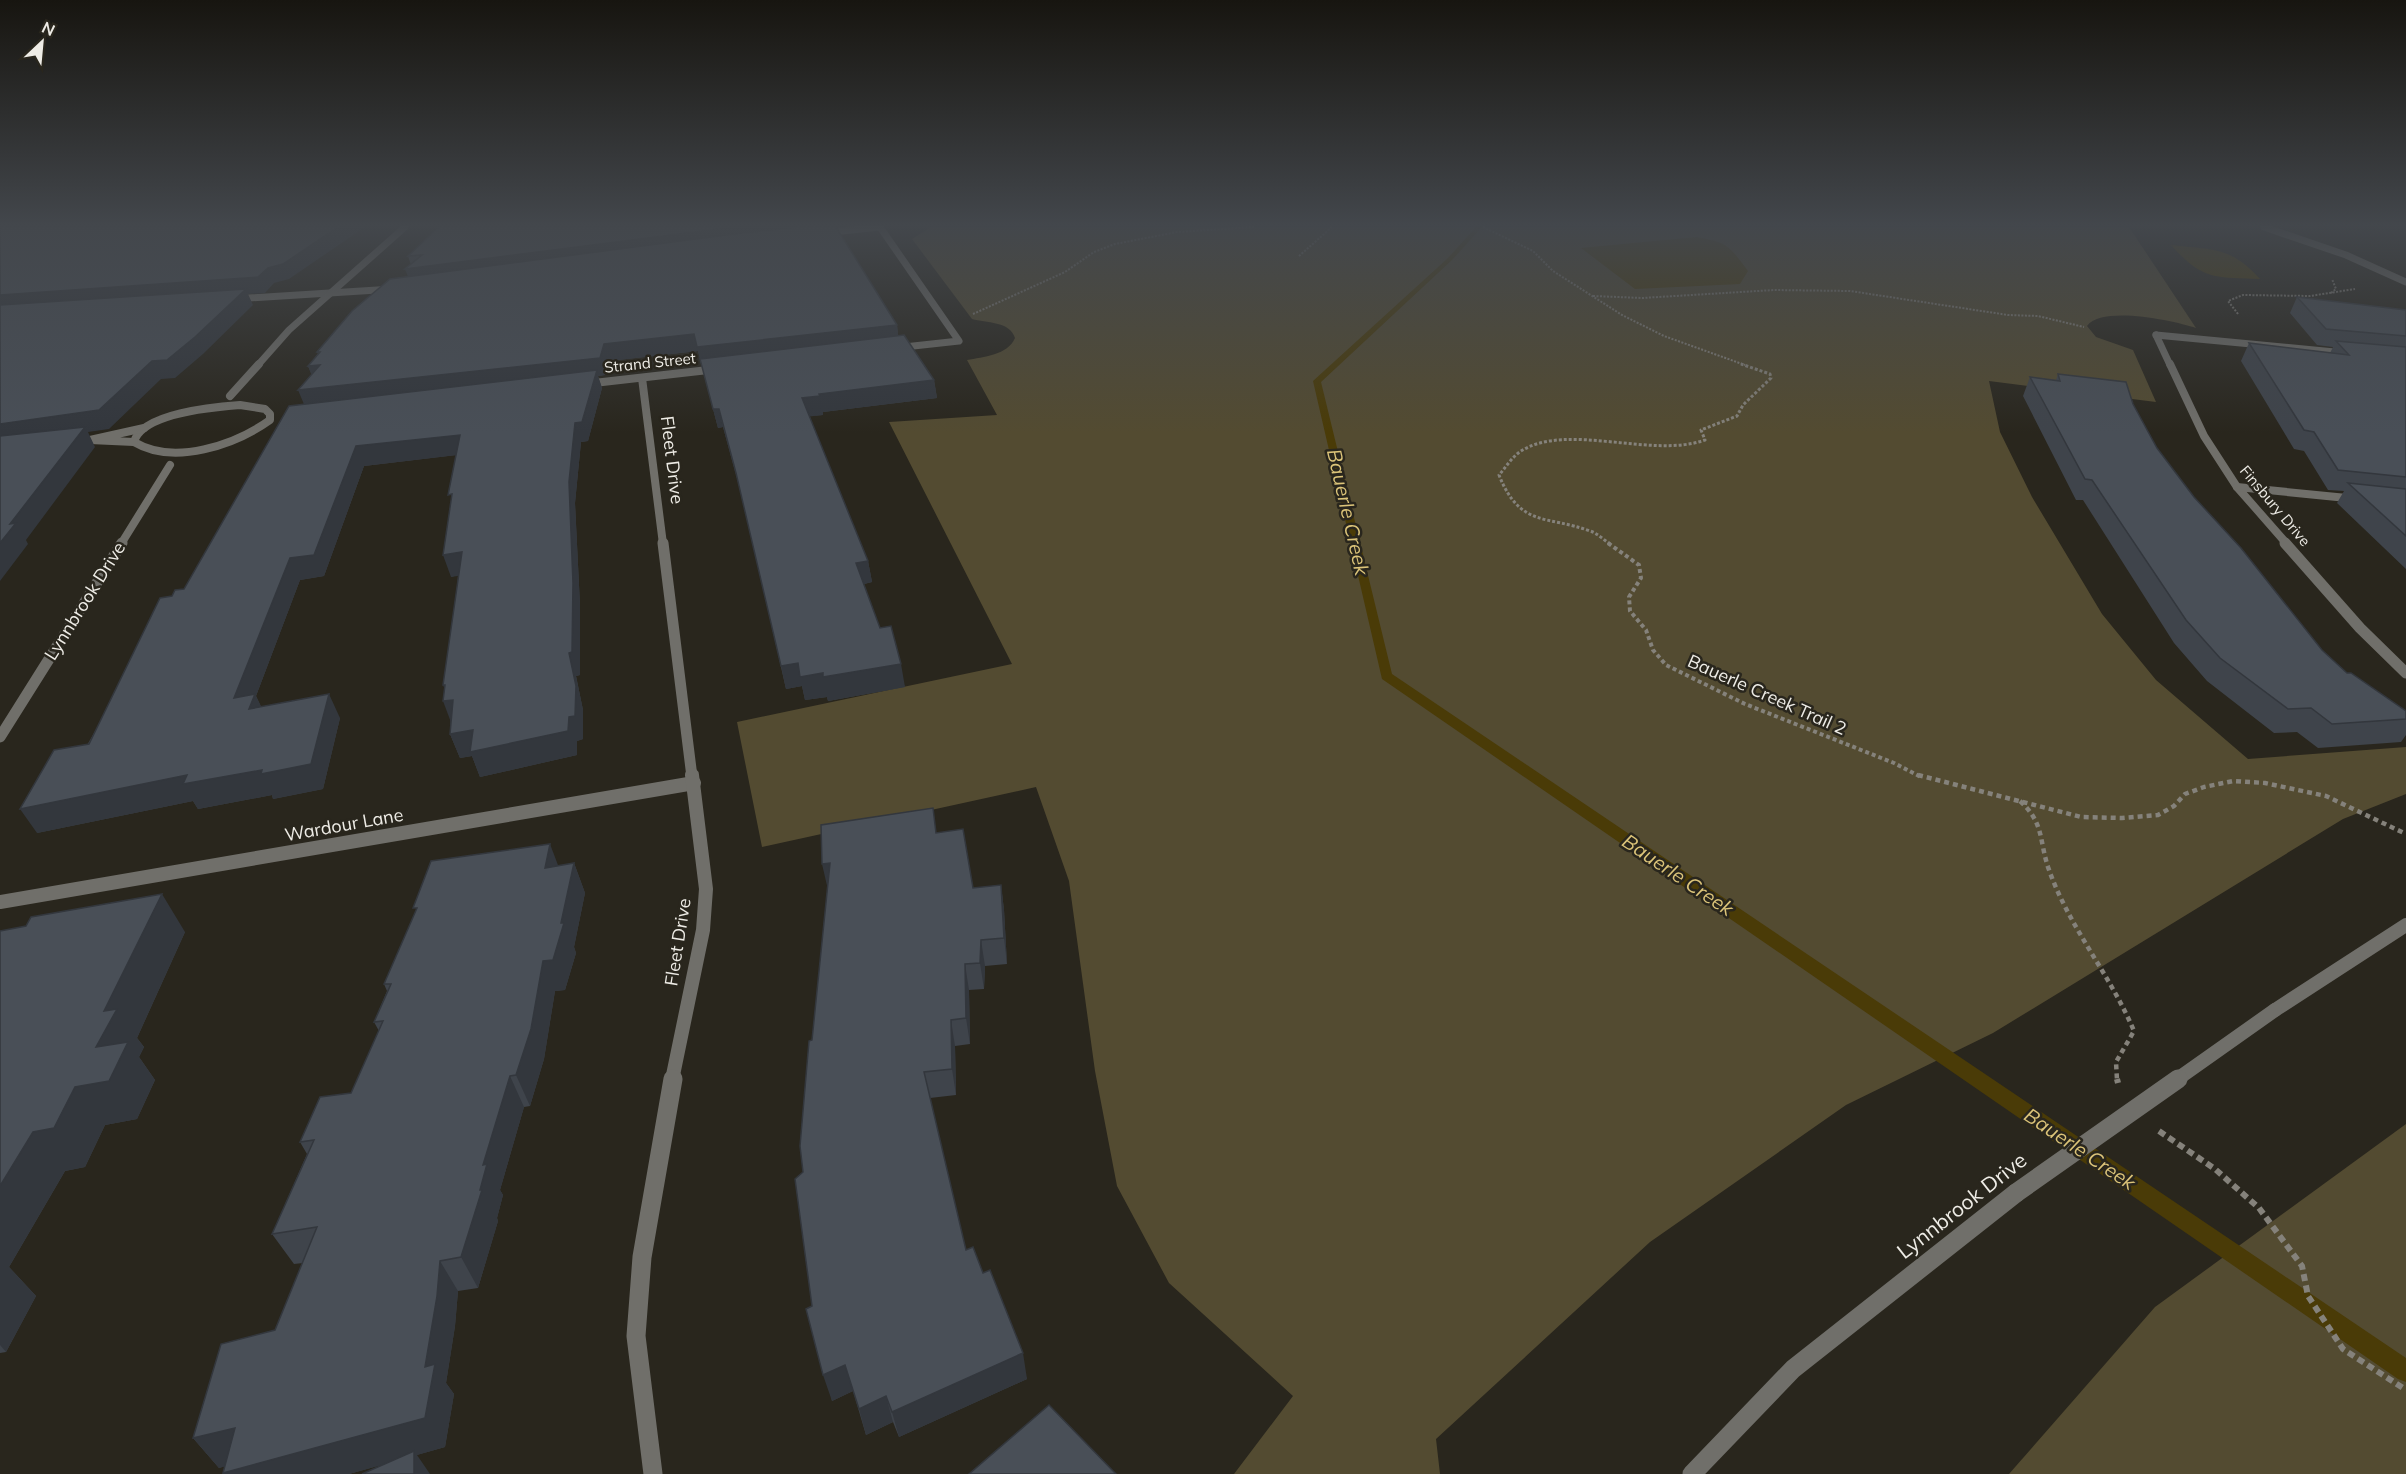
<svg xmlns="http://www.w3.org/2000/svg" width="2406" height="1474" font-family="Mulish,sans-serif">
<rect width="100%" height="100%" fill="#29261d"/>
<g fill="#534b31">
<path d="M931 227H2129L2196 328C2175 321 2102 305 2087 326L2096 337 2133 350 2156 402 1989 381 2000 432 2032 497 2102 614 2156 680 2248 759 2406 747V794L2343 819 1993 1033 1846 1105 1650 1242 1436 1439 1440 1474H1234L1293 1396 1169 1283 1117 1186 1095 1071 1069 881 1036 787 762 847 737 722 1012 664 889 422 997 415 967 360C983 357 1008 355 1015 338 1010 321 986 323 972 319L912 239Z"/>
<path d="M2406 1124V1474H2009L2155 1307Z"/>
</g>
<g fill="#4a3b07">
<path d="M1697 237C1729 243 1729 246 1748 271L1740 284 1635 289 1581 248Z"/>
<path d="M2171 245C2213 250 2230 246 2260 279 2215 277 2203 281 2171 245Z"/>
</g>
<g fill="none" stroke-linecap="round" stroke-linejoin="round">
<path fill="#4a3b07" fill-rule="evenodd" d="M1476 227H1482L1452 260 1321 382 1392 674 2406 1358V1382L2398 1379 1382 679 1313 381 1448 258Z"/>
<g stroke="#85827b" stroke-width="2" stroke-dasharray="2 1.5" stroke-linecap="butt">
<path d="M1483 227 1533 251 1553 271 1622 315 1664 336 1745 365"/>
<path d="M1299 256 1332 227"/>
<path d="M2331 293 2336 289 2332 279"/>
<path d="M1593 296 1642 298 1774 290 1850 291 2008 315 2038 316 2084 327"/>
<path d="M973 314 1065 272 1094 252 1115 244 1177 232 1254 227"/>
<path d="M2238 314 2228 301 2243 295 2310 296 2355 289"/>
</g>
<path stroke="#85827b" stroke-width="3" stroke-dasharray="3 2" stroke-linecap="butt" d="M1610 544C1604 540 1597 533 1590 531 1547 515 1520 528 1499 475 1506 467 1512 457 1521 451 1567 422 1652 459 1705 440L1701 430 1737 416 1743 405 1771 378 1770 374 1741 364"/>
<path stroke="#85827b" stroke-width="4" stroke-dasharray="4 3" stroke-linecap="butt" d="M1608 543 1639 565 1641 578 1629 597 1630 611 1646 630 1653 650 1666 665 1745 704 1894 763 1921 777"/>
<g stroke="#85827b" stroke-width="4.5" stroke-dasharray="5 4" stroke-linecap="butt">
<path d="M1918 775 2081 817 2122 818 2158 815 2174 806 2185 794 2204 787 2233 781 2265 783 2326 796 2406 834"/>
<path d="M2020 801C2044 823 2039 839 2048 867 2068 926 2110 974 2134 1031L2116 1062 2117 1080"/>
</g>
<g stroke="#85827b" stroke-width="6" stroke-dasharray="7 4.5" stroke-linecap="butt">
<path d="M2117 1079 2118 1083"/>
<path d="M2159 1131 2215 1169 2259 1208 2302 1266 2308 1296 2343 1349 2406 1390"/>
</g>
<g stroke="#706f6a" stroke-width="7">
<path d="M880 227 959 341 895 348"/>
<path d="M2264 227 2346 255 2406 282"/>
<path d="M824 233 879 227"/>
<path d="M234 299 393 289"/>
<path d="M2156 335 2170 365"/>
<path d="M2156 335 2345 353"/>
<path d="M258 365 289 330 405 227"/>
</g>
<g stroke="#706f6a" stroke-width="8">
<path d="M2170 364 2204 436 2237 487 2287 544"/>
<path d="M642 378 663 544"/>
<path d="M585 384 717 369"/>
<path d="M230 396 259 364"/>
<path d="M240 405 265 409 270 414V420C235 445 174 466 134 442 142 413 214 407 240 405Z"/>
<path d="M134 442 90 440 144 428"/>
<path d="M2237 487 2357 499"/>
<path d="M121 544 170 465"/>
</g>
<g stroke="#706f6a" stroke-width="11">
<path d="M663 543 692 777"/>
<path d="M2285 543 2360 628 2406 673"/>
<path d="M0 737 122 543"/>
</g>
<g stroke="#706f6a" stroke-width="14">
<path d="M0 902 694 783"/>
<path d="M2275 1010 2406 925"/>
<path d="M672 1080 703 930 706 889 692 775"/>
</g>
<g stroke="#706f6a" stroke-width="19">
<path d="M653 1474 636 1336 642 1257 673 1079"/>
<path d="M1692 1474 1793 1369 2016 1193"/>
</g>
<path stroke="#706f6a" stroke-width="14" d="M2176 1080 2275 1010"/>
<path stroke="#706f6a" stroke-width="19" d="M2016 1193 2178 1079"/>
</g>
<g fill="#3f444b">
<path d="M439 227 897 325 898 336 934 380 937 398 823 412V415L809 416 868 561 872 582 864 584 880 628 905 687 828 701 827 697 805 700 802 686 786 689 741 493 723 427 718 428 698 351 609 361 605 375 598 376 602 388 588 441 581 442 575 503 580 605V675L576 676 583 710V739L577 741V755L480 777 472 756 460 758 450 734 458 575 451 577V502L456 455 364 466 324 576 300 580 256 696 261 707 340 718 323 789 273 799 272 795 198 809 193 801 37 833 172 596 184 589 304 404 312 375 308 366 318 354 317 352 408 277 411 265 408 256Z"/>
<path d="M2297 297 2406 310V569L2337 503 2344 491 2328 490 2304 451 2294 449 2241 361 2249 343 2330 353 2333 347 2317 345 2290 313Z"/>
<path d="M2058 374 2133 404 2157 448 2194 497 2322 650 2347 673 2406 711V735L2401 742 2318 748 2297 732 2274 733 2207 681 2174 643 2083 500H2076L2023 396 2030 377 2056 380Z"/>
<path d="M937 833 973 888 1001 885 1004 910 1007 964 985 966 984 989 969 990 970 1044 955 1046 956 1095 930 1098 966 1250 983 1273 1027 1379 899 1437 893 1422 866 1435 853 1391 832 1401 812 1306 803 1172 812 1040 828 890Z"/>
<path d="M574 863 585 893 574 947 576 953 565 990 555 991 544 1059 530 1106 524 1107 500 1190 503 1195 497 1218 498 1221 478 1288 458 1291 455 1326 446 1383 454 1394 445 1447 349 1474H224L223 1473 225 1466 219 1468 193 1438 275 1330 303 1263 294 1264 272 1234 307 1154 300 1142 351 1093 379 1031 374 1022 387 991 384 984 559 866Z"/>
<path d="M0 931 185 932 137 1038 144 1047 139 1057 155 1080 137 1119 105 1125 85 1167 65 1171 9 1267 36 1296 6 1352 0 1353Z"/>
</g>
<g fill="#33373d">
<path d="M338 227H365L289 279 274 283 265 293 248 294 253 305 203 354 175 378 161 379 109 429 88 432 95 447 26 540 28 544 0 581V543L10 524 0 445V295L268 268Z"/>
<path d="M734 227H829L410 282 405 269Z"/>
<path d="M897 325 899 342 701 364 698 351 609 361 605 375 598 376 602 388 588 441 581 442 575 503 580 605V675L576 676 583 710V739L577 741V755L480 777 472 756 460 758 450 734 569 653V482L575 423 306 409 298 390 604 344 694 334Z"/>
<path d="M320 365 315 384 308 366Z"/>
<path d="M934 380 937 398 823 412V415L805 417 802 398 819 394Z"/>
<path d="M713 409H719L723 427 718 428Z"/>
<path d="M460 435 466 454 364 466 324 576 300 580 256 696 267 718 261 733 234 698 290 558 356 446Z"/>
<path d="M462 552 470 574 451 577 443 555Z"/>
<path d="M868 561 872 582 860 585 856 563Z"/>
<path d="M798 663 823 673 901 664 905 687 828 701 827 697 805 700 802 686 786 689 781 666Z"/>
<path d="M443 685H445L453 700 452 725 443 701 449 700Z"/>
<path d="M329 694 340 718 323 789 273 799 272 795 198 809 193 801 37 833 20 809 187 775Z"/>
<path d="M550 844 561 873 545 868Z"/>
<path d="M574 863 585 893 574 947 576 953 565 990 555 991 544 1059 530 1106 516 1075 543 961 561 923Z"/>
<path d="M830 863 828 890 822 864Z"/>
<path d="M1001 885 1004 910 1007 964 1004 938Z"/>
<path d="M162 894 185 932 137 1038 144 1047 139 1057 155 1080 137 1119 105 1125 85 1167 65 1171 9 1267 36 1296 6 1352 0 1345V1186L33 1132 96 1047 104 1011Z"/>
<path d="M981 940 985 966 984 989 980 963Z"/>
<path d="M965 964 969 990 970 1044 966 1018Z"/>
<path d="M951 1020 955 1046 956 1095 952 1069Z"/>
<path d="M510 1076 524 1107 500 1190 503 1195 497 1218 498 1221 478 1288 461 1257 480 1190 483 1165Z"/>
<path d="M440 1261 458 1291 455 1326 446 1383 454 1394 445 1447 417 1455 430 1474H414V1456L349 1474H224L223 1473 425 1367Z"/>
<path d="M1023 1353 1027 1379 899 1437 892 1412Z"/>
<path d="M845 1365 853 1391 832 1401 823 1375Z"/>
<path d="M886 1396 893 1422 866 1435 859 1409Z"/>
<path d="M235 1428 260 1457 219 1468 193 1438Z"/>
</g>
<g fill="#494f57" stroke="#33373d" stroke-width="1.5">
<path d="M0 227H338L283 264 268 268 258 277 0 295Z"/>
<path d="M439 227H734L405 269 422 255 408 256Z"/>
<path d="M799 227H836L897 325 697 347 694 334 604 344 600 358 298 390 320 365 308 366 320 352H317L352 311 390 279 734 234Z"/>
<path d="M246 289 195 337 167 360 152 361 99 410 0 424V305Z"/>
<path d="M2297 297 2406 310V336L2326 329Z"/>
<path d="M904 335 934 380 819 394 820 396 802 398 868 561 856 563 880 628 891 626 901 664 823 677V673L800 677 798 663 781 666 736 473 719 409H713L700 359Z"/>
<path d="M2336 341 2406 347V477L2338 470 2314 432 2304 430 2249 343 2349 355Z"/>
<path d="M597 370 582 422 575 423 569 482 573 583 572 652 569 653 576 686 575 716 569 717 568 731 470 752 473 730 450 734 453 700 443 701 445 685H443L462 552 443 555 452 494 448 495 460 435 356 446 314 555 290 558 234 698 255 694 249 709 329 694 311 764 261 774 262 770 183 784 187 775 20 809 54 750 89 744 160 598 172 596 175 590 184 589 289 406Z"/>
<path d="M2058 374 2126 382 2133 404 2157 448 2194 497 2241 548 2322 650 2347 673H2351L2406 711V719L2332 724 2311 708 2288 709 2220 658 2186 620 2092 480 2085 479 2030 377 2060 381Z"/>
<path d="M85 427 10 524 16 523 0 543V436Z"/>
<path d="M2348 483 2406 489V536Z"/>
<path d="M933 808 936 833 963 829 973 888 1001 885 1004 938 981 940 980 963 965 964 966 1018 951 1020 952 1069 924 1072 966 1250 973 1247 983 1273 990 1270 1023 1353 892 1412 886 1396 859 1409 845 1365 823 1375 806 1309 812 1306 795 1179 803 1172 800 1146 809 1041 812 1040 830 863 822 864 821 825Z"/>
<path d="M550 844 545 868 574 863 561 923H564L553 960 543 961 531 1029 516 1075 510 1076 483 1165 487 1164 480 1190H482L461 1257 440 1261 437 1296 425 1367 435 1364 425 1418 223 1473 235 1428 193 1438 221 1344 275 1330 317 1227 272 1234 314 1140 300 1142 320 1097 351 1093 383 1021 374 1022 391 984H384L417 908H413L431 861Z"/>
<path d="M162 894 104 1011 117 1009 96 1047 128 1042 109 1081 75 1087 54 1128 33 1132 0 1186V931L26 926 31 917Z"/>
<path d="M1049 1405 1116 1474H969Z"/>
<path d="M414 1451V1474H362Z"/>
</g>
<linearGradient id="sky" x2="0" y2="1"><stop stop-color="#171510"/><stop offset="0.52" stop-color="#43474c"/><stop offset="1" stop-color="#43474c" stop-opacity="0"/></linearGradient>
<rect width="2406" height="433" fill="url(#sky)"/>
<g text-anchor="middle" stroke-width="5" stroke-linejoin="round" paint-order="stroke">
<g font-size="15" fill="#eeece6" stroke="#29261d">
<text transform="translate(650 363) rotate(-6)" y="5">Strand Street</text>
<text transform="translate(2275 506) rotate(50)" y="5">Finsbury Drive</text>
</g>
<g font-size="18" fill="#eeece6" stroke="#29261d">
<text transform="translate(672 460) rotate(83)" y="6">Fleet Drive</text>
<text transform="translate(85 601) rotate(-58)" y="6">Lynnbrook Drive</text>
<text transform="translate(1767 695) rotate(24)" y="6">Bauerle Creek Trail 2</text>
<text transform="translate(344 825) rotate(-10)" y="6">Wardour Lane</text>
<text transform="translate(678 942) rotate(-81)" y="6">Fleet Drive</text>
</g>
<g font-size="20" font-style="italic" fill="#dcc479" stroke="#29261d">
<text transform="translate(1348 512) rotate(77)" y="7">Bauerle Creek</text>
<text transform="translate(1678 875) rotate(34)" y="7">Bauerle Creek</text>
<text transform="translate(2080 1149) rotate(34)" y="7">Bauerle Creek</text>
</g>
<g font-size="21" fill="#eeece6" stroke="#29261d">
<text transform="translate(1962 1206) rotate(-38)" y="7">Lynnbrook Drive</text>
</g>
</g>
<g transform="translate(42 42) rotate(26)" stroke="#29261d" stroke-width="4.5" paint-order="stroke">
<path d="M0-4.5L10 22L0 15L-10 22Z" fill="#eeece6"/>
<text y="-9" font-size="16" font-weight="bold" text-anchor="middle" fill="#eeece6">N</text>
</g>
</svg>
